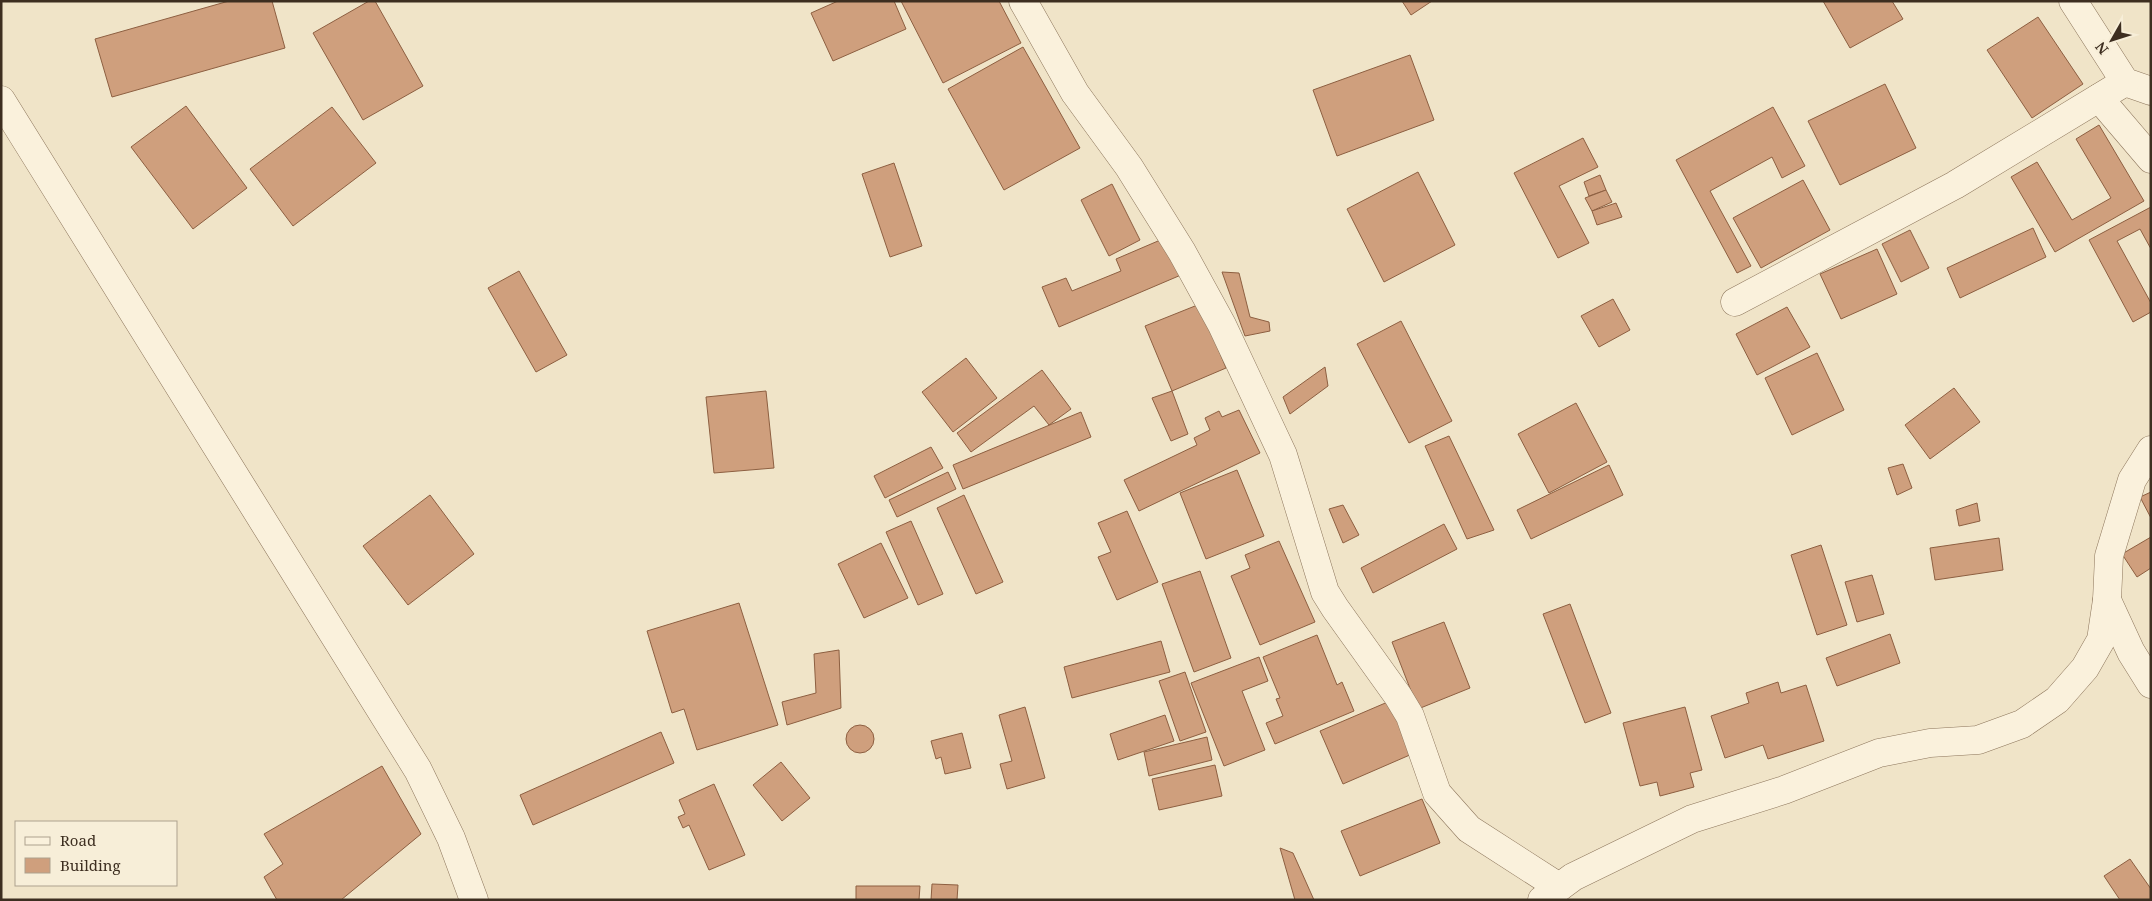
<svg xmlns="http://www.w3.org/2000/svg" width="2152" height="901" font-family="'Noto Serif',serif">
<rect width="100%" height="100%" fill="#f0e4c8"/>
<g fill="#cf9f7d" stroke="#8d5f41">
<path d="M229 1H272L285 48 112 97 95 39Z"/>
<path d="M369 1H375L423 86 363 120 313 33Z"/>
<path d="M838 1H894L906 29 833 61 811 13Z"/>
<path d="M901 1H999L1021 43 943 83Z"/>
<path d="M1402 1H1432L1411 15Z"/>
<path d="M1823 1H1892L1903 19 1850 48Z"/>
<path d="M2038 17 2083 84 2032 118 1987 50Z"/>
<path d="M1023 47 1080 148 1004 190 948 89Z"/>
<path d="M1410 55 1434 120 1337 156 1313 90Z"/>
<path d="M1885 84 1916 148 1840 185 1808 121Z"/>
<path d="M186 106 247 188 193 229 131 147Z"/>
<path d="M332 107 376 163 293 226 250 169Z"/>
<path d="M1773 107 1805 166 1782 178 1772 157 1710 191 1751 266 1737 273 1676 160Z"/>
<path d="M2099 125 2144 201 2055 252 2011 177 2037 162 2072 220 2111 198 2076 139Z"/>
<path d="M1583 138 1598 167 1559 186 1589 243 1558 258 1514 173Z"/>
<path d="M894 163 922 246 890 257 862 174Z"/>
<path d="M1418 172 1455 245 1384 282 1347 209Z"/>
<path d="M1600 175 1606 190 1589 196 1584 182Z"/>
<path d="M1803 180 1830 230 1761 268 1733 218Z"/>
<path d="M1112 184 1140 240 1109 256 1081 200Z"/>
<path d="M1606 190 1612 202 1592 211 1585 198Z"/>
<path d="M1616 203 1622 217 1597 225 1592 211Z"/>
<path d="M2151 207V249L2140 229 2117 241 2151 303V312L2133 322 2089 240Z"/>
<path d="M2033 228 2046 257 1960 298 1947 268Z"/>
<path d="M1910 230 1929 268 1901 282 1882 244Z"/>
<path d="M1165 238 1181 275 1059 327 1042 287 1066 278 1072 291 1121 271 1116 259Z"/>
<path d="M1877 249 1897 294 1841 319 1820 274Z"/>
<path d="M519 271 567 355 536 372 488 288Z"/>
<path d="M1222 272 1239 273 1250 317 1269 322 1270 331 1245 336Z"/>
<path d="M1613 299 1630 330 1599 347 1581 316Z"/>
<path d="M1200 304 1226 368 1172 391 1145 326Z"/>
<path d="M1787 307 1810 347 1757 375 1736 334Z"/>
<path d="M1401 321 1452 421 1409 443 1357 344Z"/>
<path d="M1817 353 1844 410 1792 435 1765 378Z"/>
<path d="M966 358 997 398 953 432 922 392Z"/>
<path d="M1325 367 1328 386 1290 414 1283 397Z"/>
<path d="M1042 370 1071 409 1049 425 1034 406 971 452 957 433Z"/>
<path d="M1954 388 1980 422 1930 459 1905 425Z"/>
<path d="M766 391 774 468 714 473 706 397Z"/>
<path d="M1172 391 1188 434 1171 441 1152 398Z"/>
<path d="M1576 403 1607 462 1549 493 1518 434Z"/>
<path d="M1239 410 1260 453 1139 511 1124 480 1197 445 1194 438 1210 430 1205 418 1219 411 1222 417Z"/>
<path d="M1081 412 1091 437 963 489 953 465Z"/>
<path d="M1449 436 1494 530 1467 539 1425 446Z"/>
<path d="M931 447 943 468 885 498 874 476Z"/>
<path d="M1903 464 1912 488 1897 495 1888 468Z"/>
<path d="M1609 465 1623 495 1531 539 1517 510Z"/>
<path d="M1237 470 1264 536 1206 559 1180 493Z"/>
<path d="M948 472 956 489 897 517 889 500Z"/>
<path d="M2151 492V518L2140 497Z"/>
<path d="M430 495 474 554 408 605 363 546Z"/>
<path d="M964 495 1003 582 976 594 937 508Z"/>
<path d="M1977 503 1980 521 1959 526 1956 510Z"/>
<path d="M1343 505 1359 535 1343 543 1329 509Z"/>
<path d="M1127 511 1158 582 1117 600 1098 557 1111 552 1098 523Z"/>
<path d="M911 521 943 594 918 605 886 532Z"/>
<path d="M1444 524 1457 549 1373 593 1361 568Z"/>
<path d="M2151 537V568L2137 577 2122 554Z"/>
<path d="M1999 538 2003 570 1935 580 1930 548Z"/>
<path d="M1279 541 1315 622 1260 645 1231 576 1250 568 1245 555Z"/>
<path d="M881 543 908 598 864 618 838 564Z"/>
<path d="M1821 545 1847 625 1817 635 1791 555Z"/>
<path d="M1200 571 1231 658 1194 672 1162 584Z"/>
<path d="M1872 575 1884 614 1857 622 1845 582Z"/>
<path d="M739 603 778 725 697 750 684 709 672 713 647 631Z"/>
<path d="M1570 604 1611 713 1585 723 1543 614Z"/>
<path d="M1444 622 1470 688 1418 709 1392 642Z"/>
<path d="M1890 634 1900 663 1837 686 1826 658Z"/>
<path d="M1317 635 1337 685 1342 682 1354 711 1275 744 1266 723 1283 716 1276 699 1280 698 1263 657Z"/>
<path d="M1161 641 1170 672 1072 698 1064 667Z"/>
<path d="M839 650 841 708 787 725 782 702 816 693 814 654Z"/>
<path d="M1259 657 1268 681 1242 691 1265 750 1224 766 1191 683Z"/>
<path d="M1185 672 1206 732 1180 741 1159 681Z"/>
<path d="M1778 682 1781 693 1806 685 1824 741 1768 759 1763 745 1725 758 1711 716 1749 703 1746 693Z"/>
<path d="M1397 698 1419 751 1343 784 1320 731Z"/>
<path d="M1025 707 1045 778 1007 789 1000 764 1012 761 999 715Z"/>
<path d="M1685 707 1702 770 1690 773 1694 787 1660 796 1657 782 1640 786 1623 723Z"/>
<path d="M1165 715 1174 741 1118 760 1110 734Z"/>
<circle cx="860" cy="739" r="14"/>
<path d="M661 732 674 763 533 825 520 795Z"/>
<path d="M962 733 971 768 945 774 941 757 936 759 931 741Z"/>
<path d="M1207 737 1212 760 1149 776 1144 752Z"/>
<path d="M781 762 810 798 782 821 753 785Z"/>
<path d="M1215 765 1222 796 1159 810 1152 779Z"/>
<path d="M382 766 421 834 341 900H277L264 877 283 864 264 834Z"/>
<path d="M714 784 745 855 709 870 689 825 683 828 678 817 685 814 679 800Z"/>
<path d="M1422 799 1440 843 1360 876 1341 831Z"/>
<path d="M1280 848 1293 853 1314 900H1295Z"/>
<path d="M2130 859 2151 889V900H2120L2104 876Z"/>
<path d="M932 884 958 885 957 900H931Z"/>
<path d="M856 886H920L919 900H856Z"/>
</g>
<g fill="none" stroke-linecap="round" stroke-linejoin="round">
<defs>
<g id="minor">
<path d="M1023 1 1075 93 1129 167 1182 252 1222 325 1283 455 1325 592 1335 608 1398 696 1410 716 1437 793 1469 829 1559 887"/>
<path d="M2073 1 2125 82 2151 91"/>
<path d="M2099 98 2151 159"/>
<path d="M1735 302 1955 185 2125 82"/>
<path d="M2107 600 2131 652 2151 684"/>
<path d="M1542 900 1573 877 1692 819 1784 790 1879 753 1930 743 1978 740 2022 724 2057 700 2085 668 2101 640 2107 600 2109 556 2132 480 2151 450"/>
</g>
<path id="tertiary" d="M1 100 418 770 451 838 474 900"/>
</defs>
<use href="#minor" stroke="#8d765c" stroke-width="29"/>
<use href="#tertiary" stroke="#8d765c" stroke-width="29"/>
<use href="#minor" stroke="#faf1dc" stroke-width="28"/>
<use href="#tertiary" stroke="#faf1dc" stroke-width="28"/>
</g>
<rect width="2152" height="901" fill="none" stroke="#3d2e20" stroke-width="5"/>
<rect x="15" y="821" width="162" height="65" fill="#f7eed8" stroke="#ada18e"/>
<rect x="25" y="837" width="25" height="8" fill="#faf1dc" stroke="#ada18e"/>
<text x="60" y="846" font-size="15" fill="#3d2e20">Road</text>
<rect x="25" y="858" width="25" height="15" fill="#cf9f7d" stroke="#ada18e"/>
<text x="60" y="871" font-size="15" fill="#3d2e20">Building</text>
<g transform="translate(2112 40) rotate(231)" stroke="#f7eed8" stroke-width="4" paint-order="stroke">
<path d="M0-4L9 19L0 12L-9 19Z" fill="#3d2e20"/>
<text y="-8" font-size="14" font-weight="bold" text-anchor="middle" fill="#3d2e20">N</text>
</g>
</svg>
